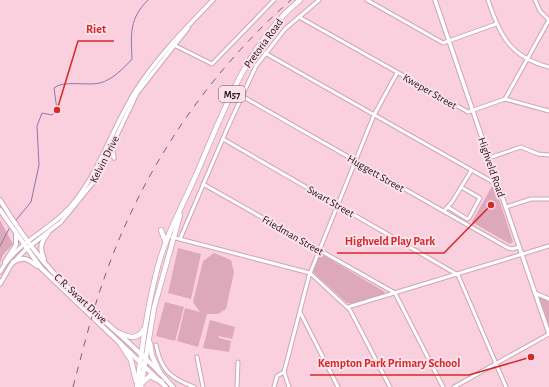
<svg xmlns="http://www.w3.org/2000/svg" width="549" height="387" font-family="'Alegreya Sans',sans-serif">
<rect width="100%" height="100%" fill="#fbd0de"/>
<g fill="#dca8ba">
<path d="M492 186 495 187 513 242 510 244 472 222Z"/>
<path d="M0 220 13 244 3 255 0 263Z"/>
<path d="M178 248 201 254 191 299 168 293Z"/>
<path d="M214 253 231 260 234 272 226 309 218 314H207L198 347 177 341 185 308 200 312 193 302 203 261Z"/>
<path d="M319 255H323L385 292 384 294 353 304 347 303 314 273 313 270Z"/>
<path d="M541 297 549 301V326L539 298Z"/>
<path d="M165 302 184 307 175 341 156 336Z"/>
<path d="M210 320 235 327 232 339 219 336V338L231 341 229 352 203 348Z"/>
</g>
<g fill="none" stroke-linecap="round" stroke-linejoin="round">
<g stroke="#8877b4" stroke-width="1">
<path d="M16 220 31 202 39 165 37 126 42 113 52 115 57 110 54 88C62 80 88 86 100 83 112 80 124 68 132 59 131 33 129 19 148 0"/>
<path d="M0 246 10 227"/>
</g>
<defs>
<g id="minor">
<path d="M367 0 443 43 496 24"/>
<path d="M488 0C500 36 510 57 549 67"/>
<path d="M535 0 540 11 549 20"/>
<path d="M299 17 468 112 505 99 549 20"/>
<path d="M174 45 212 64 274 0"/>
<path d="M265 53 498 185"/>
<path d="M233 91 508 248 512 249 519 247"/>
<path d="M505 99 549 111"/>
<path d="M223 139 458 275 506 387"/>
<path d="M489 158 521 147 538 154 549 155"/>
<path d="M203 184 395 293 443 387"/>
<path d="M448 207 467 219 469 218 480 198 461 187"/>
<path d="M506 207 531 199H549"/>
<path d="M444 211 452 202 471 171"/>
<path d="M172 237 310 273 350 310 390 387"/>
<path d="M180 239 227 129 256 66 285 29 319 0"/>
<path d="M535 293 549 299"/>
<path d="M348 307 549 246"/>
<path d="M300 312 338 387"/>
<path d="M156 345C161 370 170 378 194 387"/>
<path d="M197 357 203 387"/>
<path d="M237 387 238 362"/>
<path d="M274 387 277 376 284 372"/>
<path d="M289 387 284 372 309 276 374 115 397 73"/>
<path d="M454 387 549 334"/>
</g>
<g id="tertiary">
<path d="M435 0 549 334"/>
<path d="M112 148 114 158"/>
<path d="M0 272C16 242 50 231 71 206 101 170 111 130 135 92 156 58 185 29 213 0"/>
<path d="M0 284 11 265 26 249 61 222 96 179 137 93 188 28"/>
</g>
<g id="secondary">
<path d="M0 200C15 224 31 248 50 269 88 311 136 344 173 387"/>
<path d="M0 210 41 268 166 387"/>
<path d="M44 259C39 248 41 242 48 233"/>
<path d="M5 262 16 245V235"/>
<path d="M13 262C24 256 28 259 37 266"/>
</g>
<g id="primary">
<path d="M161 230 166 243"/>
<path d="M117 332C128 337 137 341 144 329"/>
<path d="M120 343 131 360 136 381"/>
<path d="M150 343 152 356 160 373"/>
<path d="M143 382 150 376 162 382"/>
<path d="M137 387C142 348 147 308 157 270 165 237 182 207 196 175 223 113 246 44 300 0"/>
<path d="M141 387 154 308 180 215"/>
</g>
</defs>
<use href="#minor" stroke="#cea5b2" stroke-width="5"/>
<use href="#tertiary" stroke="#cea5b2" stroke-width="5.5"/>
<use href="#secondary" stroke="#cea5b2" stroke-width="6"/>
<use href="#primary" stroke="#cea5b2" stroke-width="6"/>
<use href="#minor" stroke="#fff" stroke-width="3"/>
<use href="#tertiary" stroke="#fff" stroke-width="3.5"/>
<use href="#secondary" stroke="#fff" stroke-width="4"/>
<use href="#primary" stroke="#fff" stroke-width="4.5"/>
<path stroke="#7d636c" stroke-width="1" stroke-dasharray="7 7" stroke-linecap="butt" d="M73 387C83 350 92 312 105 276 142 170 207 74 291 0"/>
</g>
<g text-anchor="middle" stroke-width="4" stroke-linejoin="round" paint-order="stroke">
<rect fill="#fde2eb" stroke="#645258" stroke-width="1" x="219" y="86" width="26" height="16" rx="3"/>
<g font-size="10" font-weight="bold" fill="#221419">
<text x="232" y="98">M57</text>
</g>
<g font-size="11" fill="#221419" stroke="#fde2eb">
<text transform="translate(263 43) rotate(-54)" y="4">Pretoria Road</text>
<text transform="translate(430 91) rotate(30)" y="4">Kweper Street</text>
<text transform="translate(104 159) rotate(-63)" y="4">Kelvin Drive</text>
<text transform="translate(492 167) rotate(71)" y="4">Highveld Road</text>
<text transform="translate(376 173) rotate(30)" y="4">Huggett Street</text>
<text transform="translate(331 201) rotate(30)" y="4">Swart Street</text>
<text transform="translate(293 235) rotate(30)" y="4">Friedman Street</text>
<text transform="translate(81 298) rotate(43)" y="4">C.R. Swart Drive</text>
</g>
</g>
<path fill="none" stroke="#d62828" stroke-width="1.5" d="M57 110L78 41H114M491 205L444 253H337M531 357L469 375H310"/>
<g fill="#d62828" stroke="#fde2eb" stroke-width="1.5">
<circle cx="57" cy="110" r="4"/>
<circle cx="491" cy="205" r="4"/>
<circle cx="531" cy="357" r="4"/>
</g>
<g font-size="12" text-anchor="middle" font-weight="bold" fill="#d62828" stroke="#fde2eb" stroke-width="4" stroke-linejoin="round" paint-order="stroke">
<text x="96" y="33">Riet</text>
<text x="390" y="245">Highveld Play Park</text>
<text x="389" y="367">Kempton Park Primary School</text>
</g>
</svg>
